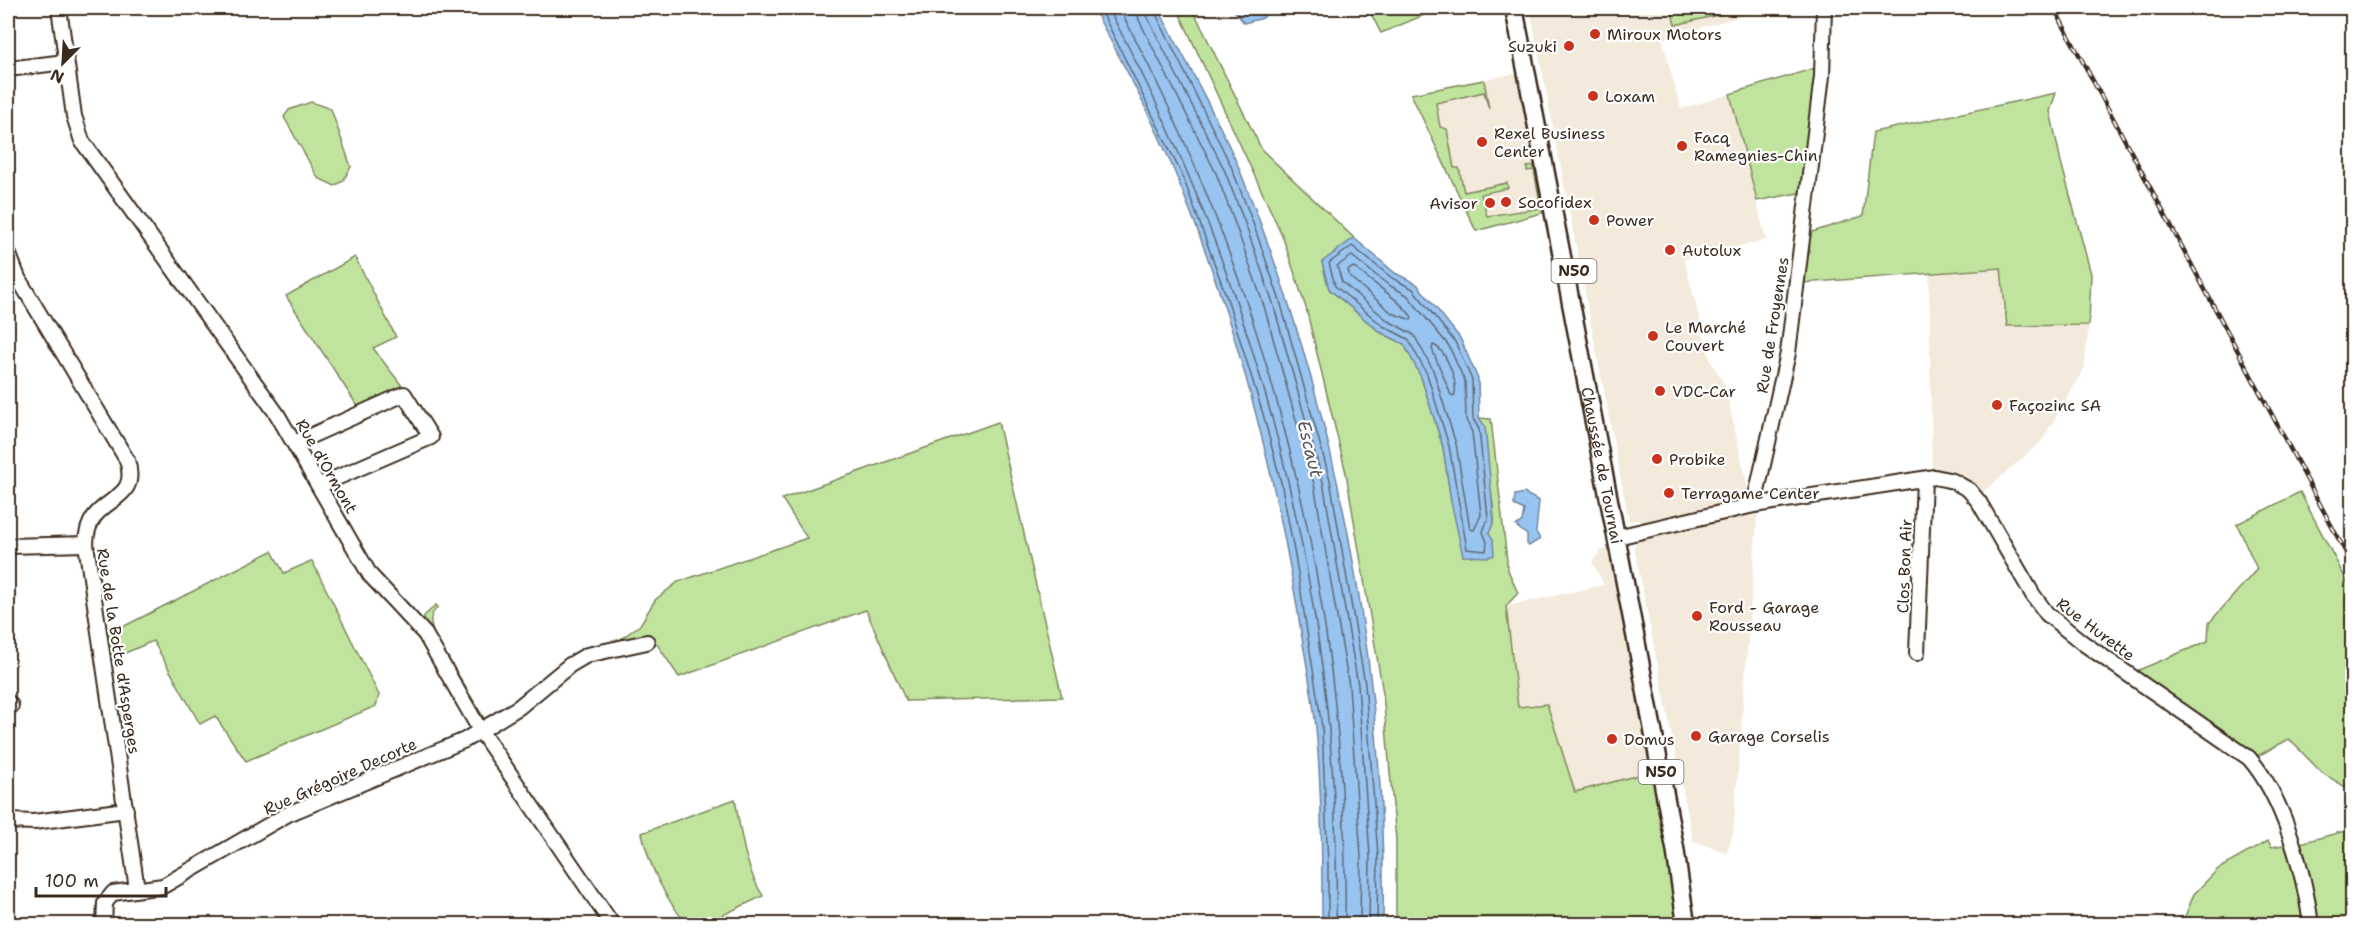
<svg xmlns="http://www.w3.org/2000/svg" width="2360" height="932" font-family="'Shantell Sans',sans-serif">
<rect width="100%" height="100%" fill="#fff"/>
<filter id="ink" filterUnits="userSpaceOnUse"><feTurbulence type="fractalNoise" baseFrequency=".0167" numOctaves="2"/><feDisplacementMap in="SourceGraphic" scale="12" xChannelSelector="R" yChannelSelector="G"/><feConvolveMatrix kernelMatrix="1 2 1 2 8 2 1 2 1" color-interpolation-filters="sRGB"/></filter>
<g filter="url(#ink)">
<g fill="#f4eadc">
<path d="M1530 8H1769L1662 39 1681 109 1730 94 1766 240 1684 259 1711 362 1725 385 1750 498 1747 502 1646 526 1638 520 1629 521Z"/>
<path d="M1517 73 1544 212 1476 231 1411 94Z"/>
<path d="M2001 268 2007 326 2089 325 2084 369 2042 441 1980 495 1932 474 1929 274Z"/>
<path d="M1758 508 1733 834 1727 853 1693 841 1634 547 1639 537Z"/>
<path d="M1601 550H1609L1614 556 1654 771 1574 792 1547 704 1518 708 1506 606 1604 585 1592 562Z"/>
</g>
<g fill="#c0e49d" stroke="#7e875e" stroke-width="1.5">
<path d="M1177 8H1192L1262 150 1354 238 1322 262 1329 289 1380 332 1404 344 1421 377 1443 447 1451 501 1489 533 1494 521 1493 505 1479 418 1491 419 1508 570 1518 593 1506 606 1518 707 1547 704 1575 792 1654 771 1678 924H1396V840L1383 693 1346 473 1306 308 1282 235Z"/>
<path d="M1368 8H1441L1381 33Z"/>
<path d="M1671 8H1748L1675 25Z"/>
<path d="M1818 67 1803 192 1757 201 1730 94Z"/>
<path d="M1484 80 1489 109 1484 92 1436 103 1440 127 1447 129 1454 168H1459L1464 192 1507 183 1508 188 1481 194 1487 216 1541 208 1534 170 1527 171V167L1534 166 1543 208 1542 213 1476 231 1411 94Z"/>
<path d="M2056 93 2050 111 2061 162 2091 274 2089 325 2007 326 2001 268 1802 283 1809 233 1863 216 1873 132Z"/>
<path d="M311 102 331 109 351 167 343 181 335 186 318 178 284 117 289 110Z"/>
<path d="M355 257 396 337 373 348 402 386 360 410 286 296Z"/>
<path d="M998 422 1062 697 906 701 866 610 679 677 657 644 620 654 614 644 640 625 655 600 678 582 807 538 782 499Z"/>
<path d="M2300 492 2352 591V791L2322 773 2289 739 2254 758 2134 672 2208 641 2209 623 2257 569 2237 524Z"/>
<path d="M272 551 284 573 312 561 379 695 376 706 246 761 215 716 200 724 153 641 107 661 103 637Z"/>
<path d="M436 605 438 607C428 616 430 623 434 635L485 720 536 688 538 692 482 723 423 624 424 616Z"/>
<path d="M735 799C741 833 745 868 763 896L704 924H687C665 899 649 866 642 833Z"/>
<path d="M2352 829V924H2314L2297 844Z"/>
<path d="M2268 841 2272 847 2288 844 2307 924H2182L2194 894 2218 869Z"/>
</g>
<g fill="#98c4f1" stroke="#73869d" stroke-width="1.5">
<path d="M1093 8H1158C1185 60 1215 112 1238 166 1336 404 1387 667 1383 924H1322C1322 859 1322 793 1316 728 1313 698 1307 667 1302 638 1278 481 1238 327 1178 180 1154 121 1123 63 1093 8Z"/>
<path d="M1232 8H1268L1269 10 1263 18 1244 23Z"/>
<path d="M1354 238 1395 273 1417 284 1460 338 1478 379 1479 418 1485 426 1494 521 1489 533 1493 539 1494 555 1489 557 1463 556 1451 501 1443 447 1421 377 1404 344 1380 332 1329 289 1322 262Z"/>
<path d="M1524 493 1539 501 1536 532 1540 539 1529 546 1527 544V535L1516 526 1522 521 1524 510 1514 505 1515 495Z"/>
</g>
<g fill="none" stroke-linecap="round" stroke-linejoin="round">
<g stroke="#606872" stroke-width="1.5">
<path d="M1100 8 1183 177 1228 301 1263 414 1281 482 1296 561 1322 727 1328 865V924"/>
<path d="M1108 8C1258 285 1343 609 1336 924"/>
<path d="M1119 8C1269 287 1350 607 1345 924"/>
<path d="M1137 8 1139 20 1216 173 1237 229 1264 306 1314 484 1349 686 1361 857 1360 924"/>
<path d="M1146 8 1147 16 1224 169 1246 226 1273 303 1323 482 1358 685 1370 856 1369 924"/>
<path d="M1153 8 1231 166 1253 223 1280 301 1330 480 1365 684 1378 856 1377 924"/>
<path d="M1352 246 1392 278 1413 289 1455 342 1472 380 1473 419 1479 429 1488 518 1483 532 1487 542 1486 551 1467 549 1449 446 1427 374 1408 339 1383 326 1335 286 1329 263Z"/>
<path d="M1352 256 1387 284 1407 295 1449 346 1465 382 1466 420 1472 432 1481 515 1474 530 1470 529 1456 444 1433 370 1414 335 1387 320 1342 282 1337 266Z"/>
<path d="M1354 267C1373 284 1397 297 1412 317L1411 320 1392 313 1350 277 1348 270Z"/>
<path d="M1433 345C1446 349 1459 384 1454 396L1451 395 1432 349Z"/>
</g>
<defs>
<g id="minor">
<path d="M59 8 74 116 82 141 277 414 370 575 425 634 480 730 612 924"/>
<path d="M8 69 65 62"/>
<path d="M8 252 18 278 127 460C142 508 87 492 86 544L137 889"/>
<path d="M295 443 404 394 431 437 320 485"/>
<path d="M1754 505 1935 477 1953 481 1969 490 1979 502 2033 595 2047 614 2083 643 2249 758C2284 798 2304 872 2311 924"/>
<path d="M1617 537 1754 505 1788 353 1822 76 1824 8"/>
<path d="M8 546 86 544"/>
<path d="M1917 653 1924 479"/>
<path d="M8 702 11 706"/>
<path d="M8 821 34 822 126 810"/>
<path d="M104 924 105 903 113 893 163 886 288 814 465 740 519 707 570 665 587 655 647 642"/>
</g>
<g id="major">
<path id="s1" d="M1514 8 1637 645 1675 848 1686 924"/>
</g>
</defs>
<use href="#minor" stroke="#3b2a1e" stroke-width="18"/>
<use href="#major" stroke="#3b2a1e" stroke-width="21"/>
<use href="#minor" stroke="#fff" stroke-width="14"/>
<use href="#major" stroke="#fff" stroke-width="16"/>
<defs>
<path id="rail" d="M2054 8 2352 564"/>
</defs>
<use href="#rail" stroke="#3b2a1e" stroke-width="4.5"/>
<use href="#rail" stroke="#fff" stroke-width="2" stroke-dasharray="7" stroke-linecap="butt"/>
</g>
</g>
<g fill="#c8321e" stroke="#fff" stroke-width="2">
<circle cx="1595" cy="34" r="6"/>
<circle cx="1569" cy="46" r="6"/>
<circle cx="1593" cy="96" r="6"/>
<circle cx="1482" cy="142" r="6"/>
<circle cx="1682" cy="146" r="6"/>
<circle cx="1506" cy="202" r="6"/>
<circle cx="1490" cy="203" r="6"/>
<circle cx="1594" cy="220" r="6"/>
<circle cx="1670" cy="250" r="6"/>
<circle cx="1653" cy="336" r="6"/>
<circle cx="1660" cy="391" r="6"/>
<circle cx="1997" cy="405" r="6"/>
<circle cx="1657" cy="459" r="6"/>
<circle cx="1669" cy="493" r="6"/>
<circle cx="1697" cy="616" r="6"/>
<circle cx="1696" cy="736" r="6"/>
<circle cx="1612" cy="739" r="6"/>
</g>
<g text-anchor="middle" stroke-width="4.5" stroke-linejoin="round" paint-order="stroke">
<g fill="#fff" stroke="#766a62" stroke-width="1.5">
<rect x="1551.5" y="259" width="45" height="24" rx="4.5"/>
<rect x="1638.5" y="760" width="45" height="24" rx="4.5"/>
</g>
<g font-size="15" font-weight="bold" fill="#3b2a1e">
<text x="1574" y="276">N50</text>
<text x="1661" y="777">N50</text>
</g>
<g font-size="16" fill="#3b2a1e" stroke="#fff" text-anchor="start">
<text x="1607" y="40">Miroux Motors</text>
<text x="1557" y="52" text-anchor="end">Suzuki</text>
<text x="1605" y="102">Loxam</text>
<text x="1494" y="139">Rexel Business<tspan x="1494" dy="18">Center</tspan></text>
<text x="1694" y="143">Facq<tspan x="1694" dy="18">Ramegnies-Chin</tspan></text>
<text x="1518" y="208">Socofidex</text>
<text x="1478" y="209" text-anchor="end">Avisor</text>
<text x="1606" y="226">Power</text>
<text x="1682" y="256">Autolux</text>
<text x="1665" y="333">Le Marché<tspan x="1665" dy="18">Couvert</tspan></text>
<text x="1672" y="397">VDC-Car</text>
<text x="2009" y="411">Façozinc SA</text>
<text x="1669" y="465">Probike</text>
<text x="1681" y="499">Terragame Center</text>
<text x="1709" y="613">Ford - Garage<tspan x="1709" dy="18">Rousseau</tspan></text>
<text x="1708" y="742">Garage Corselis</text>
<text x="1624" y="745">Domus</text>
</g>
<g font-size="16" fill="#3b2a1e" stroke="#fff">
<text transform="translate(1772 325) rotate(-81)" y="6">Rue de Froyennes</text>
<text transform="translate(327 466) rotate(60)" y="6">Rue d'Ormont</text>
<text dy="6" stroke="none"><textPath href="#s1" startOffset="466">Chaussée de Tournai</textPath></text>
<text transform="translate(1904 566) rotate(-88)" y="6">Clos Bon Air</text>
<text transform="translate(2096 629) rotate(37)" y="6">Rue Hurette</text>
<text transform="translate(119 651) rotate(81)" y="6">Rue de la Botte d'Asperges</text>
<text transform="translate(340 776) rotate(-24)" y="6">Rue Grégoire Decorte</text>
</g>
<g font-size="18" font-style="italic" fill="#57585d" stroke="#fff">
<text transform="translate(1310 449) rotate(76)" y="6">Escaut</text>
</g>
</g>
<rect width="2360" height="932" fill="none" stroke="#fff" stroke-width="30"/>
<rect x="15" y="15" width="2330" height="902" fill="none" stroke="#3b2a1e" stroke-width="2" filter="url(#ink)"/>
<g transform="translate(63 63) rotate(204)" stroke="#ffffff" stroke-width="4.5" paint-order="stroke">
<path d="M0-4.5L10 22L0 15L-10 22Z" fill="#3b2a1e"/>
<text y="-9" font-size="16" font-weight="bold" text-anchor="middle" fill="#3b2a1e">N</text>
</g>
<path d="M36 887v9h130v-9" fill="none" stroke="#3b2a1e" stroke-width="3"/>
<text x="45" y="887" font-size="18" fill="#3b2a1e" stroke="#ffffff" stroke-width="4.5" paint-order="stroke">100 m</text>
</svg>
